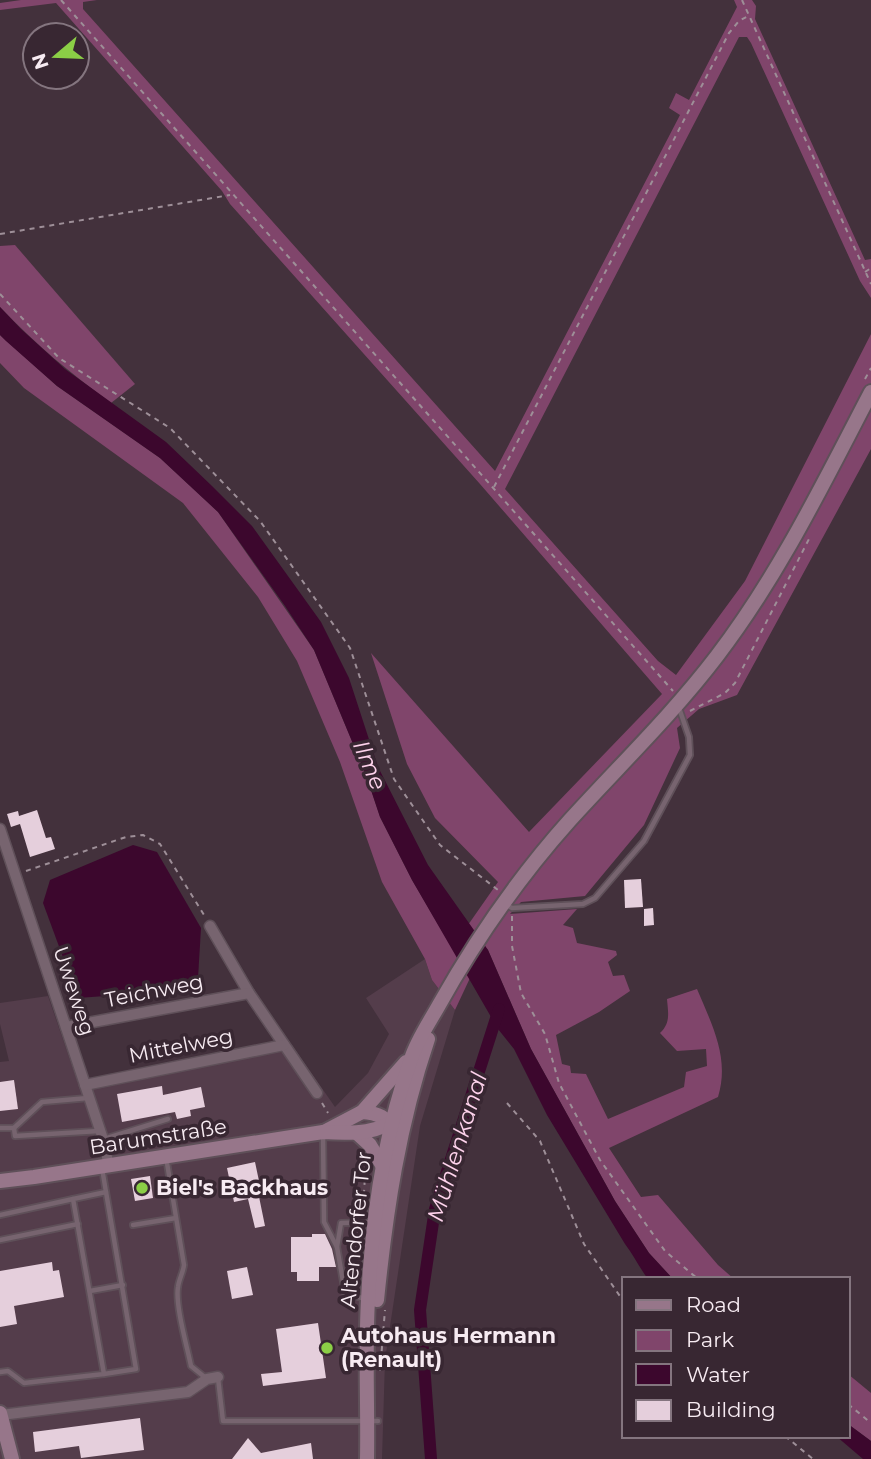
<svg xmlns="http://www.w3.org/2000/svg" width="871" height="1459" font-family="Montserrat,sans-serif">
<rect width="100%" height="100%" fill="#43313c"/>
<path fill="#543d4b" d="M425 959 432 980 455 1010 420 1126 385 1360 382 1459H0V1062L9 1061 0 1024V1003L48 996 78 1083 292 1045 335 1107 368 1073 389 1034 366 998Z"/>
<g fill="#80456b">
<path d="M21 0H97L83 2V9L495 471 680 115 669 108 676 93 689 100 737 7 734 0H752L756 6 755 19 865 260 871 259V298L860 281 751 43 747 37H739L505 489 658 661 676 675 745 581 871 334V449L737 695 699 709 677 728 680 748 644 825 585 896 521 902 510 914 577 909 563 925 573 928 577 943 616 951 617 955 608 962 613 976 624 975 630 991 599 1012 556 1035 562 1064 570 1066 571 1073 586 1074 608 1119 684 1087 686 1072 707 1066 706 1049 677 1051 660 1033C671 1023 668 1012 667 999L697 989C712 1025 730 1058 718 1097L609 1148 641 1197 658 1195 718 1265 734 1279H673L649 1253 615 1201 531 1049 488 950 468 925 498 882 435 818 407 764 371 653 529 832 662 694 480 484 230 204 222 191 56 3 0 10V3Z"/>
<path d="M15 245 135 384 111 403C71 374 34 343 0 307V246Z"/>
<path d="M0 335 57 386 160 458 218 512 314 650 366 775 380 817 412 880 470 978 455 1010 432 980 425 959 382 882 340 762 297 661 258 597 183 503 24 388 0 363Z"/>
<path d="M848 1374 871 1393V1441L848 1424Z"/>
</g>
<g fill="#3c072d">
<path d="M0 307 21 329 65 369 166 442 212 486 252 526 321 622 349 678 378 767 428 865 488 950 531 1049 615 1201 649 1253 673 1279H648C639 1267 634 1256 625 1244L547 1115 514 1049 498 1029 412 880 380 817 366 775 314 650 285 606 218 512 160 458 57 386 6 341 0 335Z"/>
<path d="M133 845 157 852 201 928 198 978 173 991 78 998 43 903 50 880Z"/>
<path d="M848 1424 871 1441V1459H863L836 1436H848Z"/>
</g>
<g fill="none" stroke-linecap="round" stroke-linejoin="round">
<path stroke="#3c072d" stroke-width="12" d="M431 1459 420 1310 435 1209 499 1009"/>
</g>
<g fill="#e5cfdc">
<path d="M37 810 46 838 51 837 55 849 30 857 20 824 11 827 7 814 18 811 19 816Z"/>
<path d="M641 879 643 907 625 908 624 880Z"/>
<path d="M653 908 654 925 644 926V909Z"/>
<path d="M14 1080 18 1109 0 1111V1082Z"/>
<path d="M162 1086 163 1095 201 1087 205 1107 190 1110 191 1116 177 1119 175 1112 122 1122 117 1094Z"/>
<path d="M255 1162 259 1181 256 1182 265 1226 255 1228 248 1199 234 1202 227 1168Z"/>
<path d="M150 1176 153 1198 135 1201 131 1179Z"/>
<path d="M312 1234H325L332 1249 336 1267H319V1281H297V1272H291V1237H312Z"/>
<path d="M52 1262 53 1271 59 1270 64 1297 14 1306 17 1324 0 1327V1271Z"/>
<path d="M247 1267 253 1295 232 1299 227 1271Z"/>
<path d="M318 1323 326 1378 263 1386 261 1374 282 1372 276 1329Z"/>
<path d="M140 1418 144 1450 81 1458 79 1446 35 1452 33 1432Z"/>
<path d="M248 1438 261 1453 311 1443 313 1459H232Z"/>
</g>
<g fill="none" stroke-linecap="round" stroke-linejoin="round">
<defs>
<g id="lane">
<path d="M506 905 512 908 583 904 595 898 644 841 690 755 689 737 679 708"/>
<path d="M88 1098 42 1102 14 1128 15 1136 99 1131"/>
<path d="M0 1128H14"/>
<path d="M323 1133 324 1222 337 1247"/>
<path d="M104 1139 168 1119"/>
<path d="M166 1157 184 1265C183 1273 179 1279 178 1287 175 1305 187 1346 191 1366L207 1379"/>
<path d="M0 1215 73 1199"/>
<path d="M133 1225 176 1218"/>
<path d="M0 1240 78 1224"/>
<path d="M90 1291 123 1285"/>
<path d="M365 1299 345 1293 337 1247 341 1223 373 1222"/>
<path d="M0 1372 8 1371 24 1383 104 1374 73 1199 106 1192 102 1168"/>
<path d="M104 1374 136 1369 106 1192"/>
<path d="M218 1378 223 1421H378"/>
</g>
<g id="street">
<path d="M0 829 103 1139 109 1166"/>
<path d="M210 926 249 993 317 1093"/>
<path d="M66 1027 249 993"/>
<path d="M85 1085 284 1045"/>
<path d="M1 1415 188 1392 207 1379 218 1377"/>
</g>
<g id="secondary">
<path d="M362 1112C377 1113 388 1117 394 1131"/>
<path d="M324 1132 362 1112 406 1062"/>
<path d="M358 1134 370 1145 382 1165"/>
<path d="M0 1181 34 1177 323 1132C357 1134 377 1134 406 1114"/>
<path d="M377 1300C386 1211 399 1124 428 1039"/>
<path d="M0 1413 12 1459"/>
<path d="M367 1459C368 1406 365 1353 368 1300 372 1218 383 1137 411 1059 417 1040 429 1023 439 1005 476 939 519 877 570 820 619 766 672 715 717 656 779 575 824 482 871 392"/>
</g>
</defs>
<use href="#lane" stroke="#5f5059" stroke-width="8"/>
<use href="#street" stroke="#5f5059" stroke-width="13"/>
<use href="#secondary" stroke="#5f5059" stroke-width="18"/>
<g stroke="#9e8f98" stroke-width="2" stroke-dasharray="5 5" stroke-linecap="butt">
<path d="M61 0 673 691"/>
<path d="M742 0 871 284"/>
<path d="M0 234 230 195"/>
<path d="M865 272 871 268"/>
<path d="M0 294 59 358 170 428 260 521 350 648 394 779 440 845 498 890"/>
<path d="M865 379 871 368"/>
<path d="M494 487 729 33 739 21 748 16"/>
<path d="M690 711 725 693 735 683 809 539"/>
<path d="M26 871 126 837 143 835 160 844 204 915"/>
<path d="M512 916V946L521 993 545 1034 559 1083 600 1160 665 1251 698 1279"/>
<path d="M322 1103 328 1113"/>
<path d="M507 1103 540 1141 584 1244 624 1302"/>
<path d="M363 1160 365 1175 364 1193"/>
<path d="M380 1371 385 1310"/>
<path d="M848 1404 871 1423"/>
<path d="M785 1436 813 1459"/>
</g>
<use href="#lane" stroke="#77646f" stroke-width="4.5"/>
<use href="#street" stroke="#77646f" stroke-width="10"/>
<use href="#secondary" stroke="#97768a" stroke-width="14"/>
</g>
<g fill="#8bce46" stroke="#382732" stroke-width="2.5">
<circle cx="142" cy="1188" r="7"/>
<circle cx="327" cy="1348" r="7"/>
</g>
<g text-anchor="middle" stroke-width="7" stroke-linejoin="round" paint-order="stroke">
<g font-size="21" fill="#f7ebf2" stroke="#382732">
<text transform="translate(74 991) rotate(72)" y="7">Uweweg</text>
<text transform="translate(154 991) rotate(-11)" y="7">Teichweg</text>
<text transform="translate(181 1046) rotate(-11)" y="7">Mittelweg</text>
<text transform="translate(158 1137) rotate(-9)" y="7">Barumstraße</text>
<text transform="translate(356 1230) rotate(-84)" y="7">Altendorfer Tor</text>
</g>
<g font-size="21" font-weight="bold" fill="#f7ebf2" stroke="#382732" text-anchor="start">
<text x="156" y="1195">Biel's Backhaus</text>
<text x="341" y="1343">Autohaus Hermann<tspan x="341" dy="24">(Renault)</tspan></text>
</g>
<g font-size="23" font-style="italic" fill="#fed3ec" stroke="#382732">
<text transform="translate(370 765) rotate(67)" y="8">Ilme</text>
<text transform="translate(457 1147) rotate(-73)" y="8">Mühlenkanal</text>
</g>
</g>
<rect x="622" y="1277" width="228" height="161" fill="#382732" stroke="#84757f" stroke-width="2"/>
<rect x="636" y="1300" width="35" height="10" fill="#97768a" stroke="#84757f" stroke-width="2"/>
<text x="686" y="1312" font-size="21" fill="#f7ebf2">Road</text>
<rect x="636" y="1330" width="35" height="21" fill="#80456b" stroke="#84757f" stroke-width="2"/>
<text x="686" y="1347" font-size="21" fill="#f7ebf2">Park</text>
<rect x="636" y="1364" width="35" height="21" fill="#3c072d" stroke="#84757f" stroke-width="2"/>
<text x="686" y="1382" font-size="21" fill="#f7ebf2">Water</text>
<rect x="636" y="1400" width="35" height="21" fill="#e5cfdc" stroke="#84757f" stroke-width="2"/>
<text x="686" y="1417" font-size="21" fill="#f7ebf2">Building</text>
<g transform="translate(56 56) rotate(251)"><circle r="33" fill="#382732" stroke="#84757f" stroke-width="2"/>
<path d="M0-5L12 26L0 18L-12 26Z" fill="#8bce46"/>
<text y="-10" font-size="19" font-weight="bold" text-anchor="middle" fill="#f7ebf2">N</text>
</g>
</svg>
